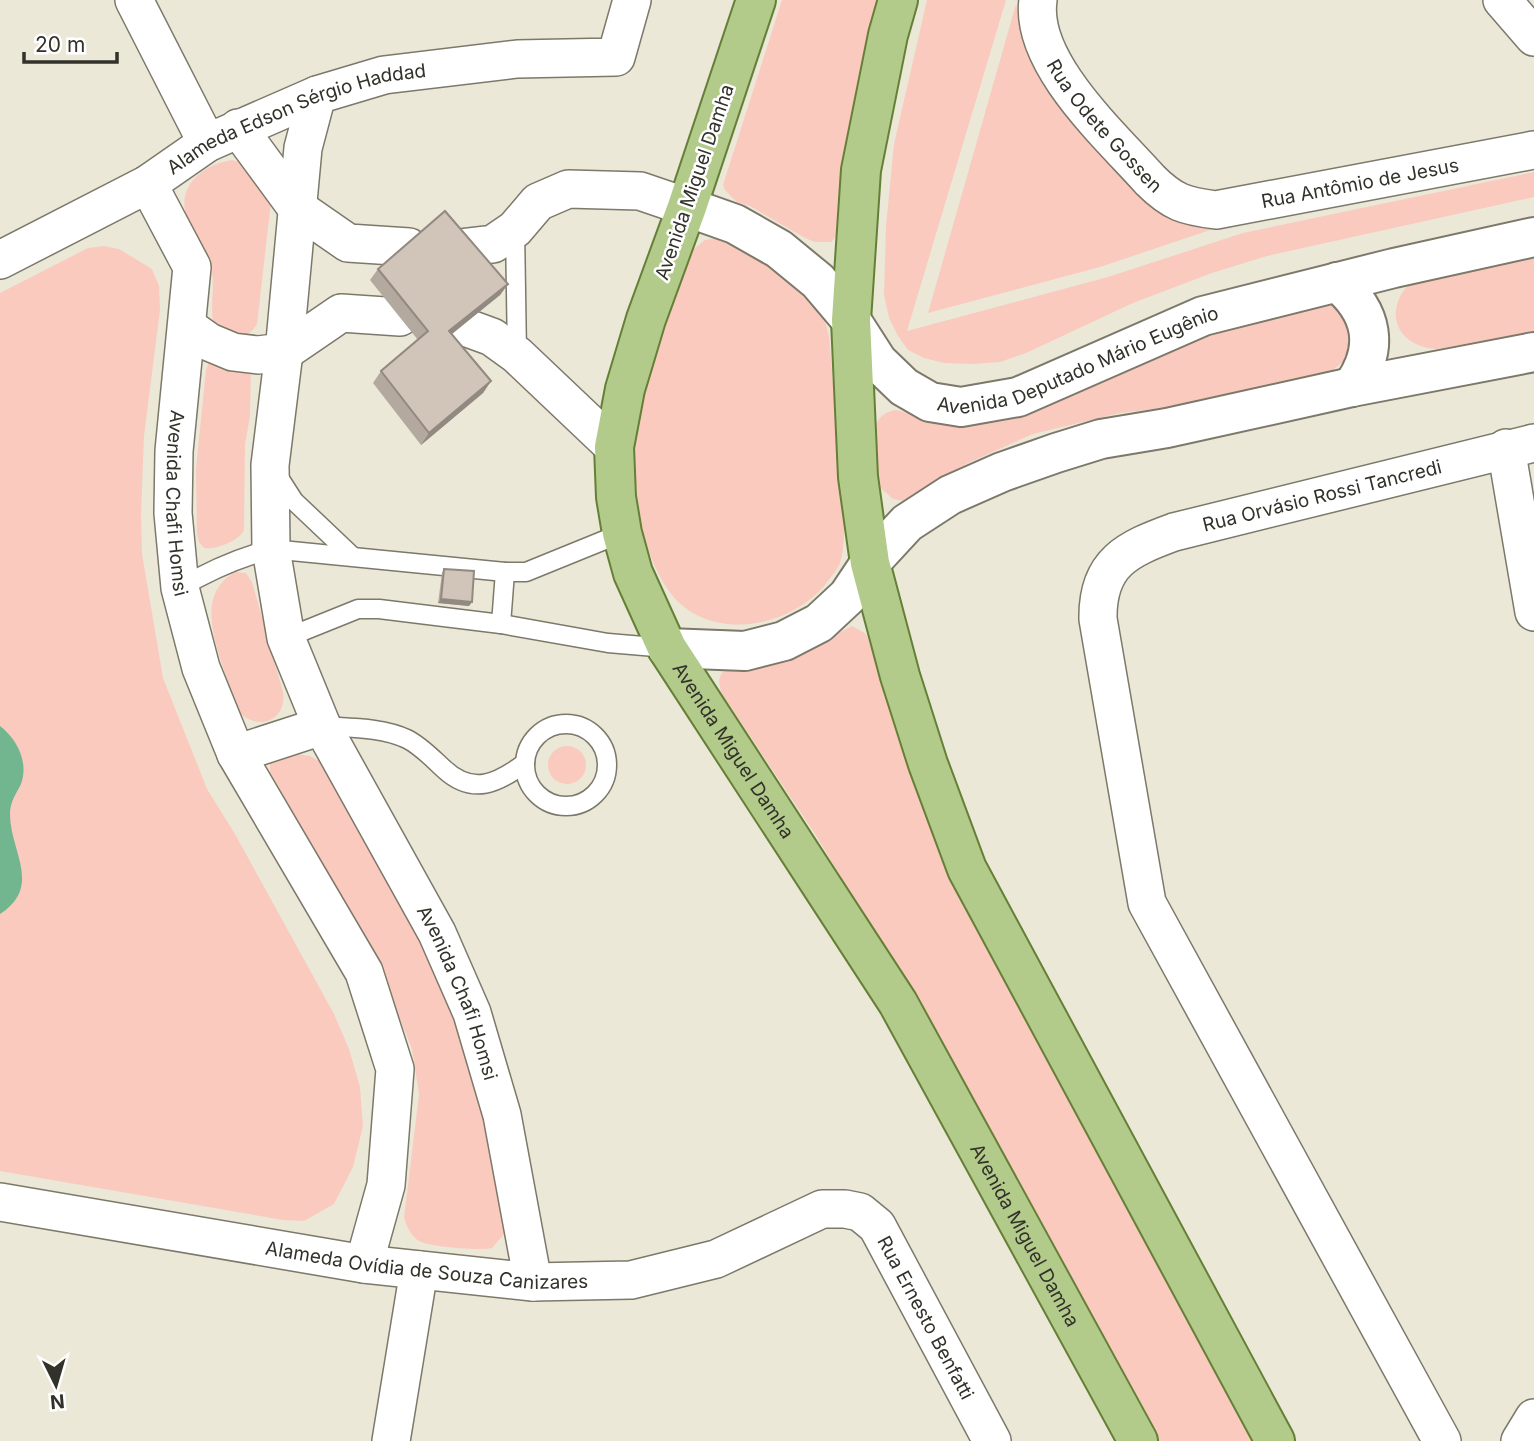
<svg xmlns="http://www.w3.org/2000/svg" width="1534" height="1441" font-family="Inter,sans-serif">
<rect width="100%" height="100%" fill="#ebe8d8"/>
<g fill="#facabf">
<path d="M782 0H881L841 231 831 242H815L805 238 750 206 737 202 725 190 723 185Z"/>
<path d="M927 0H1006L907 331 1108 277 1243 233 1534 172V197L1267 256 1212 273 1133 303 1026 353 1000 362 972 364 944 363 924 358 908 350 898 336 889 318 884 295 886 226 894 144Z"/>
<path d="M1016 4 1023 34 1222 226 1100 267 928 313Z"/>
<path d="M232 160 244 163 271 202 257 324C245 344 231 335 214 326 209 306 216 287 211 267 206 247 199 241 190 224 172 190 200 165 232 160Z"/>
<path d="M722 237 779 261 824 318 829 336 844 515C844 530 845 548 840 563 837 570 830 578 825 585 789 628 710 643 671 594 634 545 631 461 638 403 641 378 651 355 660 332 670 306 680 279 690 252L705 240Z"/>
<path d="M104 246 119 249 152 269 159 286 160 310 144 436 141 515 142 554 163 678 207 789 235 834 334 1014 349 1049 360 1087 363 1126 353 1167 334 1204 304 1221 283 1220 0 1171V293L88 248Z"/>
<path d="M1534 256V332L1436 349C1392 346 1382 304 1416 278Z"/>
<path d="M1326 304 1340 307 1350 318V356L1329 373 1220 401 1120 413 1033 434 968 463 904 501 893 499 878 486C876 461 861 415 896 410L962 427 1025 412 1207 332Z"/>
<path d="M215 359 251 367 250 416 245 444 244 530C239 541 216 550 204 548L199 542 197 534 196 468 206 370 209 362Z"/>
<path d="M236 572 246 573 252 582 283 692C287 722 256 732 237 710 228 670 185 598 236 572Z"/>
<path d="M852 626 866 634 875 658 897 735 936 840 1258 1441H1156L901 976 815 834 722 694C718 683 717 675 728 668L833 636Z"/>
<circle cx="567" cy="765" r="19"/>
<path d="M289 753 310 756 319 761C370 848 426 936 459 1031 481 1092 492 1155 506 1218L505 1233 492 1248C479 1251 431 1247 419 1241 411 1236 407 1227 404 1218L419 1094 412 1049 378 963 270 772V762Z"/>
</g>
<path fill="#72b690" d="M0 726C17 739 29 762 21 784 16 794 10 802 10 814 10 852 43 886 0 914Z"/>
<g fill="none" stroke-linecap="round" stroke-linejoin="round">
<defs>
<g id="service">
<path d="M515 229 517 355"/>
<path d="M276 473 294 501 351 555"/>
<path d="M180 588C210 570 238 558 271 549L505 572H526L622 533"/>
<path d="M501 624 505 572"/>
<path d="M286 638 358 609H379L501 624 608 643 667 648"/>
<circle cx="566" cy="765" r="41"/>
<path d="M322 726C348 728 382 727 407 739 421 746 432 758 444 769 473 796 498 783 525 763"/>
</g>
<g id="minor">
<path d="M134 0 207 143"/>
<path id="s1" d="M1038 0C1029 63 1111 136 1150 180 1173 203 1185 206 1216 210L1534 150"/>
<path d="M1502 0 1534 37"/>
<path id="s2" d="M317 95 303 148 284 352 270 465 271 549 286 638 322 726 437 933 472 1013 502 1115 533 1282"/>
<path d="M238 128 296 207 348 243 409 247"/>
<path id="s3" d="M148 184 192 267 174 451 173 513 180 588 201 668 236 754 364 972 395 1069 386 1185 364 1264"/>
<path d="M459 248 493 244 515 229 538 202 568 189 640 191 687 207"/>
<path id="s4" d="M0 260 148 184 207 143 317 95 384 75 517 59 616 57 632 0"/>
<path d="M462 326 492 337 517 355 614 447"/>
<path d="M188 327 209 342 233 352 258 355 284 352 341 313 400 317"/>
<path d="M1506 448 1534 612"/>
<path d="M236 754 322 726"/>
<path id="s5" d="M0 1202 364 1264 533 1282 631 1280 716 1259 822 1209H845L860 1212 877 1226 992 1441"/>
<path d="M391 1441 419 1270"/>
<path id="s6" d="M1442 1441 1147 903 1098 619C1097 562 1128 549 1174 532L1534 443"/>
<path d="M1520 1441 1534 1418"/>
</g>
<g id="tertiary">
<path id="s7" d="M687 207 735 224 779 249 818 281 851 320 878 362 904 387 930 402 961 407 1018 397 1203 316 1394 268 1534 237"/>
<path d="M1337 282C1373 312 1380 348 1352 387"/>
<path d="M667 648 745 651 784 641 819 623 848 596 870 563 907 523 950 495 1002 472 1056 453 1101 439 1167 428 1352 387 1534 352"/>
</g>
<g id="primary">
<path id="s8" d="M756 0 687 207 646 319 625 389 614 447 616 497 622 533 633 573 667 648 898 1003 1138 1441"/>
<path d="M898 0 888 35 861 170 851 320 858 477 870 563 900 676 928 764 967 869 1275 1441"/>
</g>
</defs>
<use href="#service" stroke="#7c786a" stroke-width="21"/>
<use href="#minor" stroke="#7c786a" stroke-width="40"/>
<use href="#tertiary" stroke="#7c786a" stroke-width="42"/>
<use href="#primary" stroke="#657f36" stroke-width="42"/>
<use href="#service" stroke="#fff" stroke-width="18"/>
<use href="#minor" stroke="#fff" stroke-width="37"/>
<use href="#tertiary" stroke="#fff" stroke-width="38"/>
<use href="#primary" stroke="#b3cb8a" stroke-width="38"/>
</g>
<g fill="#b4a99e">
<path d="M378 269 508 284 500 295 451 334 491 381 483 393 421 445 373 383 381 371 418 340 370 280Z"/>
<path d="M444 569 472 602 469 606 438 603 442 573Z"/>
</g>
<g fill="#928981">
<path d="M508 284 500 295 441 343 449 331Z"/>
<path d="M491 381 483 393 421 445 429 433Z"/>
<path d="M441 599 472 602 469 606 438 603Z"/>
</g>
<g fill="#d1c4b8" stroke="#928981" stroke-width="2">
<path d="M445 211 508 284 449 331 491 381 429 433 381 371 428 331 378 269Z"/>
<path d="M444 569 474 571 472 602 441 599Z"/>
</g>
<g text-anchor="middle" stroke-width="5" stroke-linejoin="round" paint-order="stroke">
<g font-size="19" fill="#32312a" stroke="#fff">
<text dy="7" stroke="none"><textPath href="#s4" startOffset="331">Alameda Edson Sérgio Haddad</textPath></text>
<text dy="7" stroke="none"><textPath href="#s1" startOffset="147">Rua Odete Gossen</textPath></text>
<text transform="translate(694 182) rotate(-71)" y="7">Avenida Miguel Damha</text>
<text dy="7" stroke="none"><textPath href="#s1" startOffset="439">Rua Antômio de Jesus</textPath></text>
<text dy="7" stroke="none"><textPath href="#s7" startOffset="476">Avenida Deputado Mário Eugênio</textPath></text>
<text dy="7" stroke="none"><textPath href="#s6" startOffset="1181">Rua Orvásio Rossi Tancredi</textPath></text>
<text dy="7" stroke="none"><textPath href="#s3" startOffset="331">Avenida Chafi Homsi</textPath></text>
<text dy="7" stroke="none"><textPath href="#s8" startOffset="802">Avenida Miguel Damha</textPath></text>
<text dy="7" stroke="none"><textPath href="#s2" startOffset="943">Avenida Chafi Homsi</textPath></text>
<text dy="7" stroke="none"><textPath href="#s8" startOffset="1368">Avenida Miguel Damha</textPath></text>
<text dy="7" stroke="none"><textPath href="#s5" startOffset="432">Alameda Ovídia de Souza Canizares</textPath></text>
<text dy="7" stroke="none"><textPath href="#s5" startOffset="1006">Rua Ernesto Benfatti</textPath></text>
</g>
</g>
<g transform="translate(56 1385) rotate(175)" stroke="#ffffff" stroke-width="5" paint-order="stroke">
<path d="M0-5L12 26L0 18L-12 26Z" fill="#32312a"/>
<text y="-10" font-size="19" font-weight="bold" text-anchor="middle" fill="#32312a">N</text>
</g>
<path d="M24 52v10h93v-10" fill="none" stroke="#32312a" stroke-width="3.5"/>
<text x="35" y="52" font-size="21" fill="#32312a" stroke="#ffffff" stroke-width="5" paint-order="stroke">20 m</text>
</svg>
